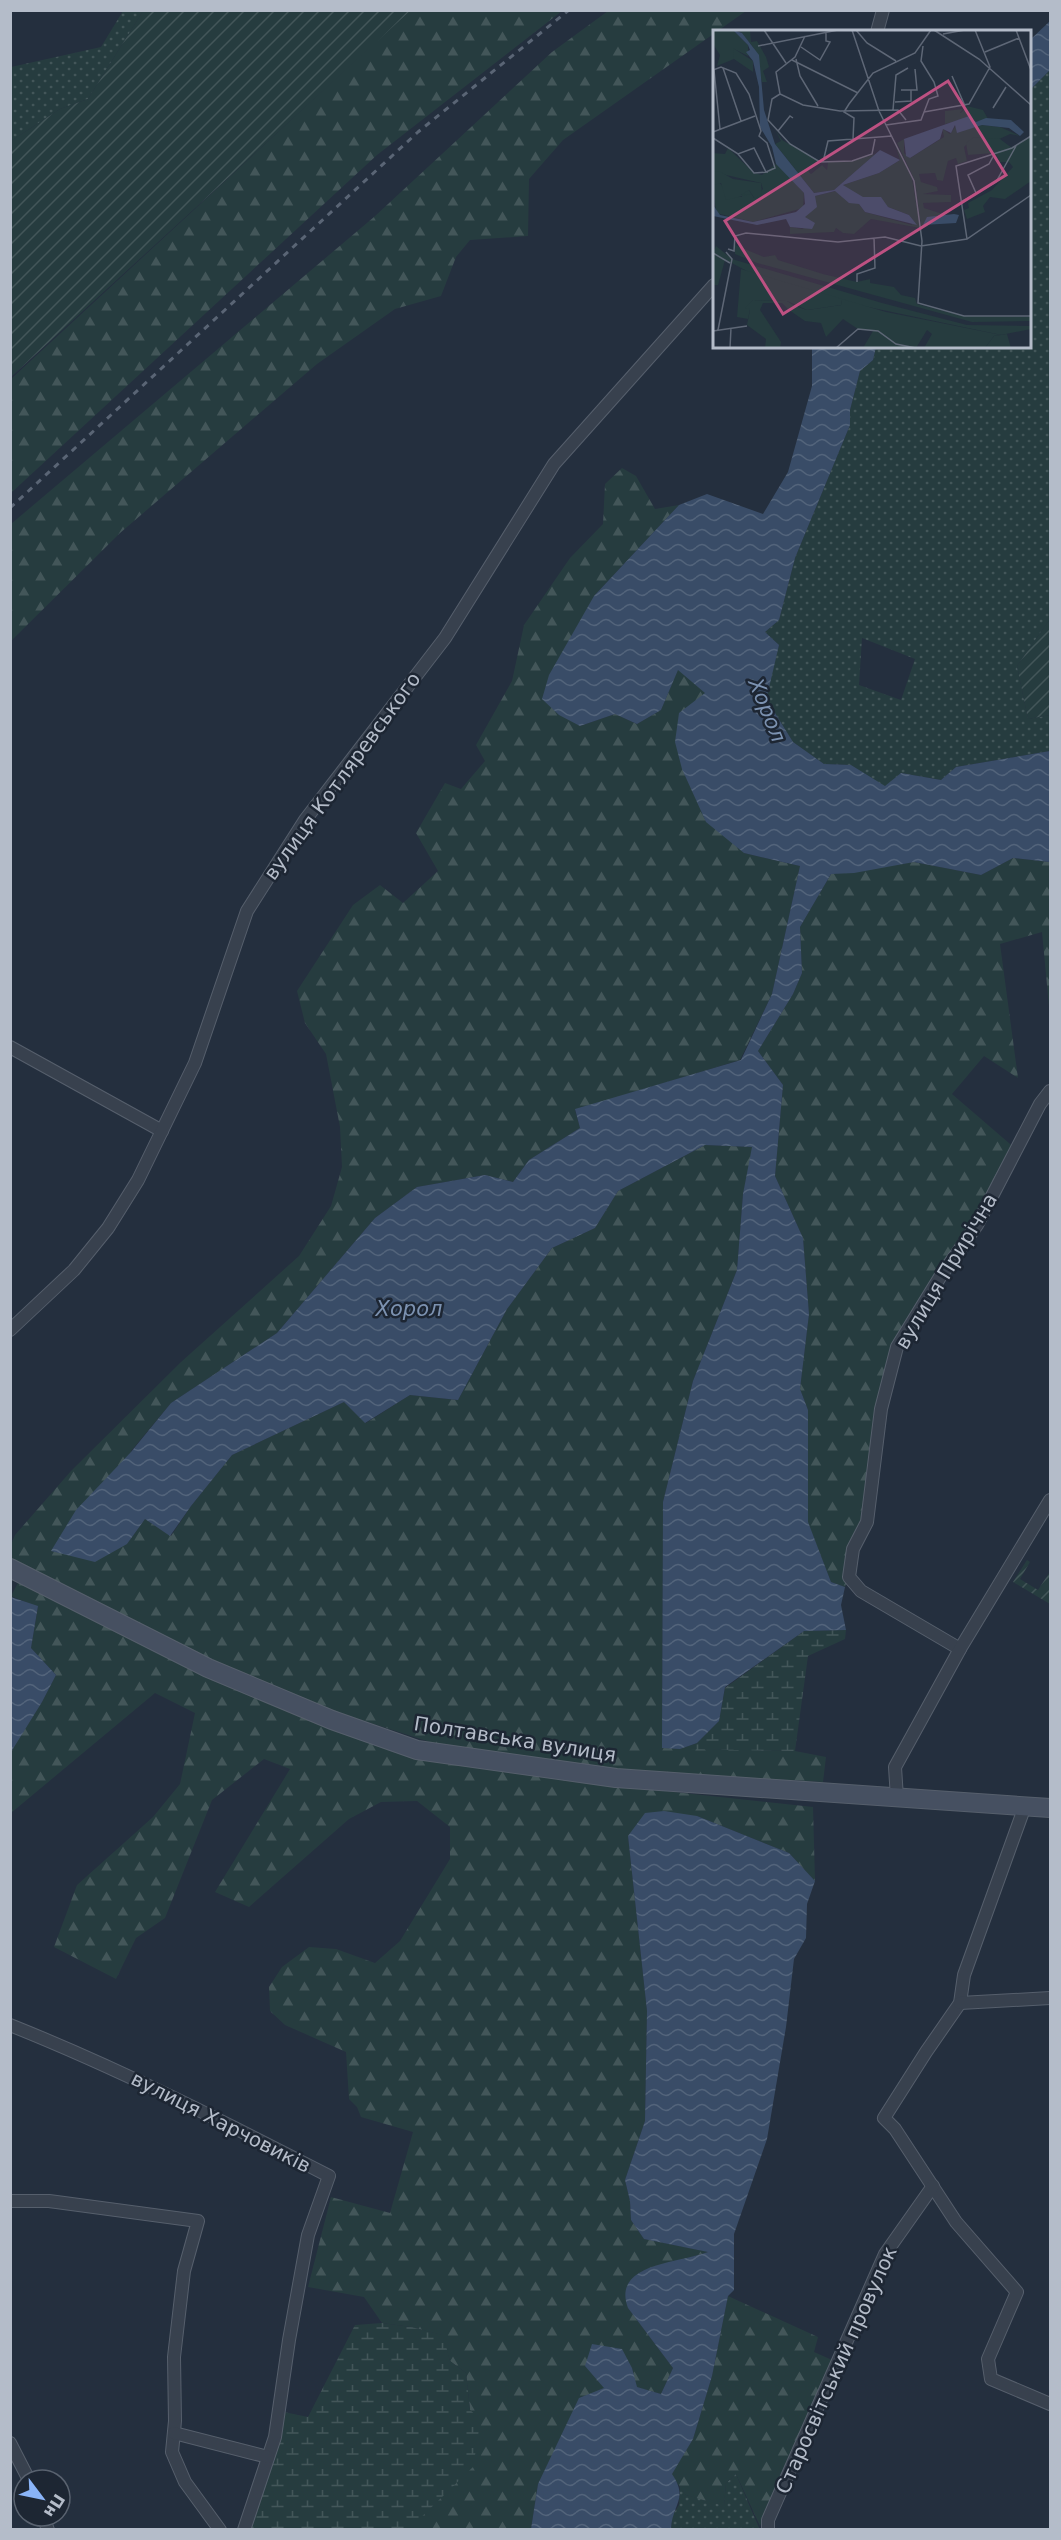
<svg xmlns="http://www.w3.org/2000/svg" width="1061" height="2540" font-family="'DejaVu Sans',sans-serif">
<defs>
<pattern id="grass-dots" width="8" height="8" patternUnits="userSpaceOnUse" patternTransform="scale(1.5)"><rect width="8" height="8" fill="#263c3f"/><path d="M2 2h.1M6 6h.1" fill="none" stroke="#435659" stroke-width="1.8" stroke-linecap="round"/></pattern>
<pattern id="forest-firs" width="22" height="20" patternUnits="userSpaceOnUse" patternTransform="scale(1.5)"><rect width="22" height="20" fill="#263c3f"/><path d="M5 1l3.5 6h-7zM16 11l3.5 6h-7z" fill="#435659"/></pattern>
<pattern id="wetland-marsh" width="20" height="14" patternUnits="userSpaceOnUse" patternTransform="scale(1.5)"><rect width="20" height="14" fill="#263c3f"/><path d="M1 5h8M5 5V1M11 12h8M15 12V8" fill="none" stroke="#435659"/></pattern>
<pattern id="garden-furrows" width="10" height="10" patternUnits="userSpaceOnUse" patternTransform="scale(1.5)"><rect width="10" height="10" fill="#263c3f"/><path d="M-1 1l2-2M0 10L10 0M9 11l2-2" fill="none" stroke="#435659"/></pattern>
<pattern id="water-waves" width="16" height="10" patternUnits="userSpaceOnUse" patternTransform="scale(1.5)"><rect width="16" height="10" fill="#394c67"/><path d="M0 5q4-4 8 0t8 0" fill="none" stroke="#53647b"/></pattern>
</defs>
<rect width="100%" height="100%" fill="#242f3e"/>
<g fill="url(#grass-dots)" fill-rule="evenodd">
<path d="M123 11H143L88 99 60 109 11 141V67L101 47Z"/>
<path d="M1050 70V619L1017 666 1028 719 1050 715V751L956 767 941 780 901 773 885 787 851 765 824 764 793 742 775 713 764 704 779 645 765 632 779 620 795 558 850 425V410L860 371 873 360 876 347 1030 346V90ZM862 638 915 659 901 700 859 685Z"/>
<path d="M736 2474 760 2530H671L672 2516 679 2505 680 2486 686 2495 724 2505 726 2483Z"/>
</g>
<g fill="url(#forest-firs)">
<path d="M410 10 562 11 377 155 11 493V379Z"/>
<path d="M608 11H746L563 140 529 179 528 236 470 240 456 257 441 296 395 309 317 364 120 533 11 641V524L374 217 552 52Z"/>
<path d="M622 468 636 476 655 509 679 505 594 596 580 726 615 714 637 724 661 710 678 669 706 693 744 853 800 866 772 994 740 1060 575 1110 580 1128 529 1160 513 1182 485 1175 417 1187 375 1218 277 1333 171 1403 131 1451 127 1544 145 1519 171 1536 191 1506 232 1455 344 1402 366 1423 410 1395 458 1400 507 1309 552 1248 595 1228 618 1191 705 1145 753 1147 743 1194 737 1270 693 1381 663 1502 662 1748 795 1751 826 1757 823 1782 594 1769 455 1750 280 1694 11 1560 10 1547 15 1535 71 1471 181 1362 299 1256 331 1206 342 1167 340 1127 326 1054 305 1023 297 991 353 905 380 885 403 903 438 871 416 833 445 783 461 789 485 761 476 745 512 681 524 625 570 558 603 524 605 484Z"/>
<path d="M1013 858 1050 862V1017L1042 932 1000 944 1018 1078 984 1056 952 1094 1017 1150 897 1347 867 1522 845 1587 831 1582 808 1523V1410L800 1389 809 1314 803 1238 775 1176 783 1085 758 1051 793 994 802 973 800 927 831 874 914 862 981 875Z"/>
<path d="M19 1581 213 1679 412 1758 610 1785 813 1807 815 1881 789 1853 697 1816 628 1836 647 2011 645 2121 625 2180 630 2201 631 2220 644 2239 709 2252 642 2271 628 2308 673 2368 661 2394 636 2387 632 2368 604 2388 538 2484 531 2529H409L418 2518 470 2410 466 2373 450 2361 442 2335 411 2327 382 2323 364 2297 308 2287 331 2197 390 2213 413 2132 361 2117 357 2107 349 2099 346 2052 285 2025 270 2011 269 1987 282 1967 309 1947 336 1949 375 1963 400 1941 450 1859V1827L417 1801 381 1802 349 1819 249 1907 215 1892 290 1769 264 1759 212 1800 165 1918 136 1938 116 1979 54 1947 77 1885 153 1817 180 1784 195 1713 155 1693 11 1813 10 1752 42 1702 56 1675 31 1648 38 1607 11 1596Z"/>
<path d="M728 2296 818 2337 814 2352 832 2360 760 2526 736 2474 726 2483 724 2506 686 2495 671 2475 693 2439 712 2376Z"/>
</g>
<g fill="url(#wetland-marsh)">
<path d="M846 1630 845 1639 808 1656 795 1751 680 1749 697 1743 719 1721 725 1688 804 1631Z"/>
<path d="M382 2323 411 2327 443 2335 450 2361 466 2373 470 2410 481 2420 473 2467 409 2529 244 2530 284 2412 308 2417 355 2325Z"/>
</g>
<g fill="url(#garden-furrows)">
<path d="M143 11H410L11 377V141L60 109 88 99Z"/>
<path d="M1050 619V715L1028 719 1017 666Z"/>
<path d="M1027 1560 1030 1562 1020 1579 1038 1590 1049 1573 1050 1575V1604L1013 1582Z"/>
</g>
<g fill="url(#water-waves)">
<path d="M1050 21V70L1030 90V40Z"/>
<path d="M812 347H876L873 360 860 371 850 410V425L795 558 779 620 765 632 779 645 765 705 775 713 793 742 824 764 851 765 885 786 901 773 941 780 956 767 1050 751V862L1013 858 981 875 914 862 854 873 831 874 800 927 802 973 793 994 758 1051 783 1085 775 1176 803 1238 809 1314 800 1389 808 1410V1522L831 1582 845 1587 841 1605 846 1630 804 1631 725 1687 719 1721 697 1743 680 1749 662 1748 663 1502 693 1381 737 1270 743 1194 752 1147 705 1145 618 1191 595 1228 552 1248 507 1309 458 1400 410 1395 365 1423 344 1402 232 1455 191 1506 170 1536 145 1519 127 1544 95 1562 51 1551 76 1510 131 1452 171 1403 277 1333 375 1218 417 1187 485 1175 513 1182 529 1160 580 1128 575 1109 741 1060 772 994 800 866 744 853 706 822 682 769 675 742 679 713 705 693 678 670 661 710 637 724 615 714 580 726 559 715 542 699 549 675 594 596 679 505 707 494 763 514 788 472 812 386Z"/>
<path d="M11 1597 38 1606 31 1648 56 1675 42 1702 11 1752Z"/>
<path d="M664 1811 697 1816 789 1853 815 1881 807 1904 806 1938 794 1959 786 2027 767 2139 734 2234V2290L728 2296 712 2376 693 2439 672 2474C689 2499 672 2504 671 2529H531L538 2484 579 2398 604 2388 585 2366 592 2344 622 2349 632 2368 637 2387 661 2394 673 2368 628 2308C611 2263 680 2263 708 2252L644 2239 631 2220 630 2201 625 2180 645 2121 647 2011 628 1836 645 1813Z"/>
</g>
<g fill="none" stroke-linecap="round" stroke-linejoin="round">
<defs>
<g id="street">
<path d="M877 32 883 10"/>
<path d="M10 1047 162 1131"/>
<path d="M10 1330 74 1270 108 1228 138 1180 195 1063 247 911 305 820 445 638 554 464 714 285"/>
<path d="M960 1649 861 1591 849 1577 853 1549 867 1522 881 1409 897 1347 940 1277 977 1225 1040 1104 1050 1091"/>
<path d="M897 1798 895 1767 960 1649 1050 1500"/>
<path d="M1025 1806 964 1975 960 2003 926 2052 884 2118 895 2129 956 2222 1017 2292 988 2359 991 2379 1050 2404"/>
<path d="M960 2003 1050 1998"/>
<path d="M10 2025C120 2069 224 2122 329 2176L308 2235 289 2340 275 2437 244 2530"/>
<path d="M10 2201H49L198 2221 184 2271 174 2357 175 2421 172 2452 185 2482 220 2530"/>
<path d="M174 2433 268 2457"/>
<path d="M10 2443 29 2480"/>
<path d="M43 2516 48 2530"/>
<path d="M768 2530V2520L885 2254 933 2186"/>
</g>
<path id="secondary" d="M10 1568 208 1668 332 1720 417 1750 616 1778 1050 1808"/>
</defs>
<use href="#street" stroke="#565f6c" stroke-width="14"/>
<use href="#secondary" stroke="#565f6c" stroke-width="20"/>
<use href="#street" stroke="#38414e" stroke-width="12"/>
<use href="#secondary" stroke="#465061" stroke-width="18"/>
<path stroke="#5a6575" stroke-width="3" stroke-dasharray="6 6" stroke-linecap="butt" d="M10 508 418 132 569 10"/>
</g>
<g text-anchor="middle" stroke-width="5" stroke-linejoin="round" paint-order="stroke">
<g font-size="20" fill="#b4bcc9" stroke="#1d2633">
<text transform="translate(342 776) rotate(-54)" y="7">вулиця Котляревського</text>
<text transform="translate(946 1271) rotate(-59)" y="7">вулиця Прирічна</text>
<text transform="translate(515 1739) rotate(9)" y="7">Полтавська вулиця</text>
<text transform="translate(221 2122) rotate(27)" y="7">вулиця Харчовиків</text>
<text transform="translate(836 2370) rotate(-66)" y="7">Старосвітський провулок</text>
</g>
<g font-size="21" font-style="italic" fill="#7c92b1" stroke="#1d2633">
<text transform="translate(767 710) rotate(68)" y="7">Хорол</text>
<text x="409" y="1316">Хорол</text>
</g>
</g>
<g transform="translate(713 30)">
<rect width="318" height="318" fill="#242f3e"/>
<path d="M0 0H20L35 15V26L21 19V29L4 36 7 25 0 14ZM254 76 270 80 275 89 263 92 257 86 251 88 247 84ZM15 118 41 143 49 145 63 134 68 136 91 163 90 178 40 192 3 183 0 155 6 152 19 167H29V161L36 160 41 168 50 159 48 153 0 142V123L12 124ZM40 270 74 271 82 276 76 280 69 273H50L47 280 68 312 67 318H52L53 309 34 295 37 280 31 278Z" fill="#263c3f"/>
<path d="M26 0H37L38 12 44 11 53 27 56 37 50 41 54 52H49L40 17ZM250 79 247 83H251V89L232 94V81ZM244 94 247 100 269 95 287 97 307 106 297 104 282 111 261 107 251 117 254 131 245 134 243 128 235 131 230 151 224 150 222 143 206 144 208 152 224 157 225 161 210 164 238 165V172L210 173 211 178 233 185 208 196 202 151 184 113 191 109V123L197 128 231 107 229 98 237 104ZM63 101 69 110 107 132 95 141 98 144 109 135 114 140 115 132 139 131 163 124 121 160 101 163 62 114 68 111ZM182 114 199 148 207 198 158 189 141 204 130 203 123 198 121 202 77 204V197L90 199 92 184 102 166 123 161 146 174 152 182 199 195 196 185 141 164 130 155 166 143 187 130ZM22 215 51 227 62 225 65 230 110 244 144 252 157 249V253L181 257 188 265 202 268 204 274 250 286 318 287V291L259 292 44 233 22 224ZM3 216 19 229 169 273 254 295 318 296V299L288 305 141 274 45 247 0 223Z" fill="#263c3f"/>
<path d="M20 18 40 31V42L21 29ZM318 106V151L292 169 277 167 270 176 272 182 254 189 251 180 256 178 255 173 279 160 300 137 296 132H287L282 123 255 125 253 113 261 107 287 109 299 118ZM6 141 20 149 48 153 49 164 42 169 36 160 28 165 38 164 13 170 8 153 0 155V142ZM129 269 173 282 288 305 281 306 272 318H211L219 304 214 300 203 318H150L160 301 145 299 130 289 113 307 108 293 92 291 76 280 82 276 94 280 128 275Z" fill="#263c3f"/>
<path d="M0 223 12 230 5 255H0ZM28 239 129 269 128 275 94 280 74 271 40 270 32 278 37 279 35 289 24 287ZM294 304 298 318H272L281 306Z" fill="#263c3f"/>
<path d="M20 0 29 3 46 25 51 80 62 114 101 163 121 160 167 120 187 130 166 143 130 155 150 167H168L175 177 196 185 204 195 152 182 146 174 136 173 122 161 102 166 104 177 92 187 102 193 99 199 77 197 73 189 44 195 0 186V175L7 185 40 192 83 182 92 174 91 163 63 134 59 117 47 97 46 57 40 31 33 22 37 20 35 15ZM256 86 263 92 273 88 298 90 311 102 307 106 296 98 269 95 244 103 242 95 238 103 230 99 227 109 197 128 193 126 191 109ZM241 184 246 185 243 193 210 195 214 187Z" fill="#394c67"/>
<path fill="none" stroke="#5e6776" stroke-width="1.5" d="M51 0 73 33M139 0 166 81 201 151 209 211 205 273 251 286H318M143 0 154 13 183 31M221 0 266 29 318 75M303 0 318 40M230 4 252 0M92 6 82 27 63 42 67 64 90 75 127 81 185 80 193 90M45 16 125 0M88 17 107 30 117 12 113 11V3M272 22 306 8M83 29 87 46 105 76M79 30 145 63M10 38 28 91M0 40 8 37 23 43 36 64 48 101 46 106 54 113 62 138 53 142 41 118 25 124 0 108M1 40 7 99M239 46 252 76M188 60H204L202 39M67 64 59 69 55 90 77 114 107 132 139 131 159 124 162 109M182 72 198 71V60M280 78 293 57M180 80 183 45 195 38M211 82 256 74 277 37 262 0M173 95 208 90 216 69 225 66 221 52 208 31 210 16M65 101 77 86 80 88M0 102 42 86M140 109 141 88 131 82 136 74 160 43 202 23 218 0M25 124 41 143 55 142M110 132 115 111 179 106M263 163 255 145 276 134 282 123M248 172 283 152 303 116M254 209 243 136 299 118 318 106M15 219 21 221 22 206 33 203 125 212 172 207 208 216 254 209 318 165M0 223 17 233M144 252V244L162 238 161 208M5 300 19 229 13 222M0 301 34 296M17 318 18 298M123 318 145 299 165 301 183 314 203 318"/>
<path fill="#bd5182" fill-opacity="0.15" stroke="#bd5182" stroke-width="3" d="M235 51 293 145 70 284 12 191Z"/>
<rect width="318" height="318" fill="none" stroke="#b4bcc9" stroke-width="3"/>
</g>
<rect width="1061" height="2540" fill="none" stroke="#b4bcc9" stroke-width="24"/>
<g transform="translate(42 2498) rotate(122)"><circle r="28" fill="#1d2633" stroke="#59626f" stroke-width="1.5"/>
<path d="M0-4.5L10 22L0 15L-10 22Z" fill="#8ab4f8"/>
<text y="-9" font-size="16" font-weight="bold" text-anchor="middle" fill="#b4bcc9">Пн</text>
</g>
</svg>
